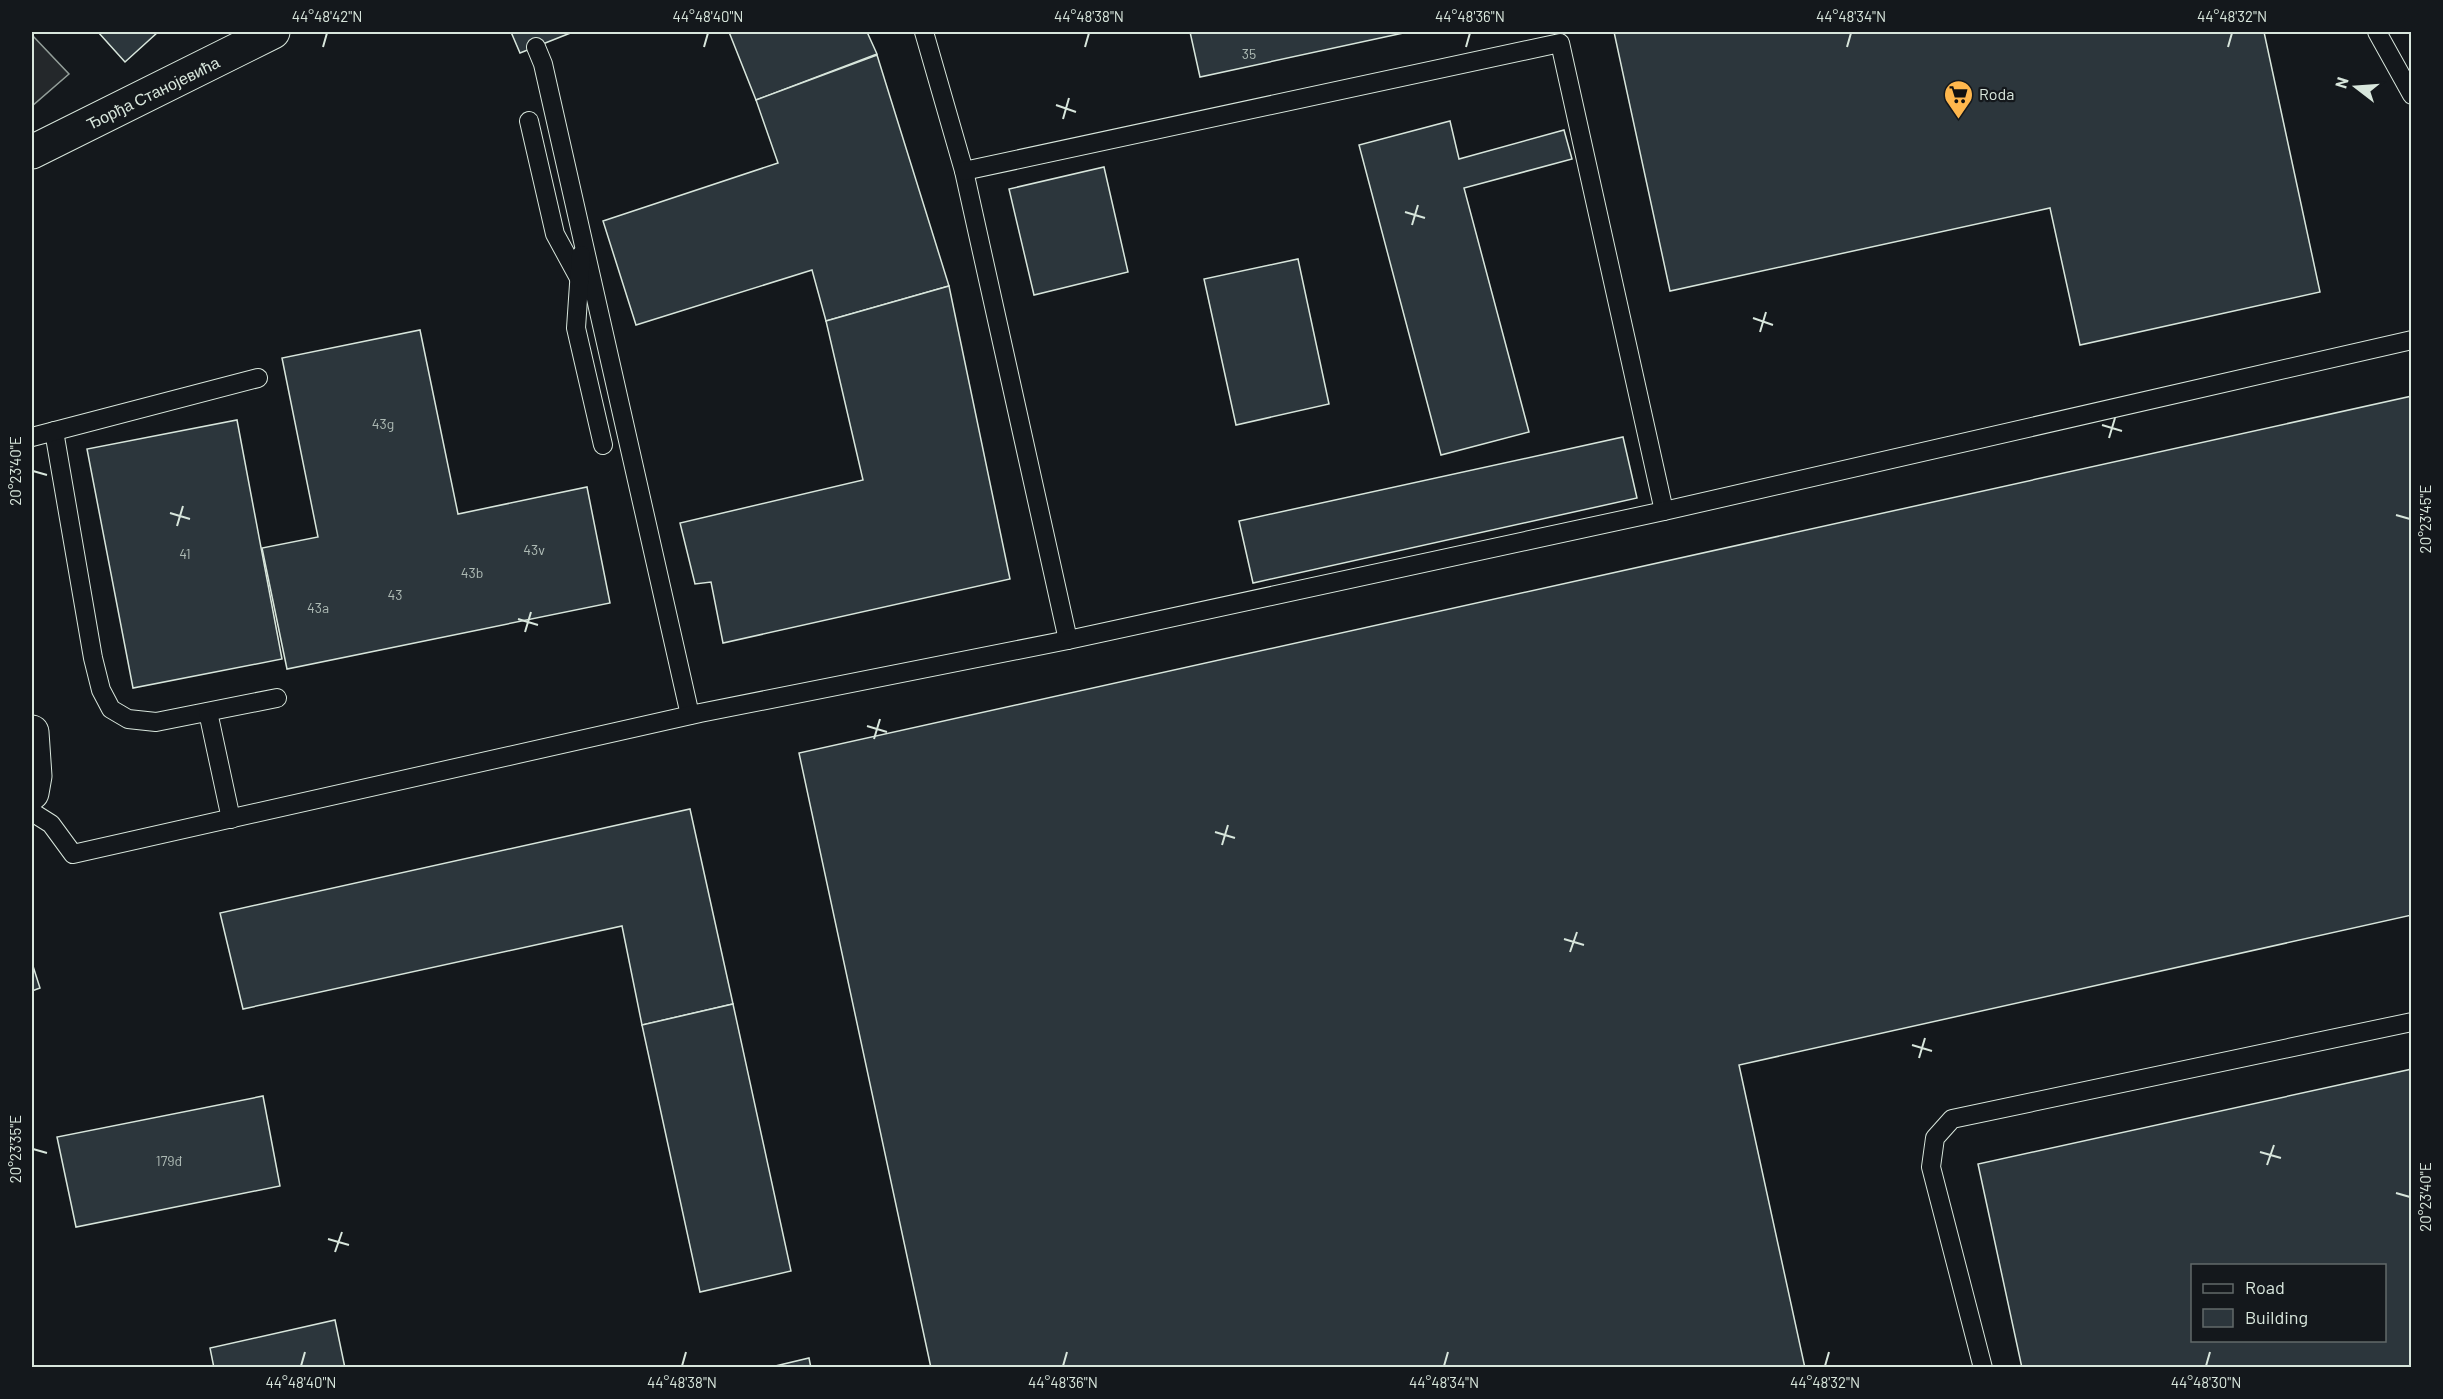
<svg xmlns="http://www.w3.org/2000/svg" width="2443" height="1399" font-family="Barlow,sans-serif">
<rect width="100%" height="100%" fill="#14181c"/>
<path fill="#24282b" stroke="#939e99" stroke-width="1.5" d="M32 35 69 74 32 106Z"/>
<g fill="#2c363c" stroke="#d8e6dc" stroke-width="1.5" fill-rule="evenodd">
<path d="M98 32H158L125 62Z"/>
<path d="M511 32H573L520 53Z"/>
<path d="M729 32H867L877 54 756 100Z"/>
<path d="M1190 32H1408L1200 77Z"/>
<path d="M1614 32H2264L2320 292 2080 345 2050 208 1670 291Z"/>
<path d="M877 55 949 286 826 321 812 270 636 325 603 221 778 163 756 100Z"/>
<path d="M1450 121 1459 159 1564 130 1572 159 1464 188 1529 432 1441 455 1359 145Z"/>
<path d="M1104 167 1128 272 1034 295 1009 189Z"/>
<path d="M1298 259 1329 404 1236 425 1204 279Z"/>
<path d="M949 286 1010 579 723 643 711 582 695 584 680 523 863 480 826 321Z"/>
<path d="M420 330 458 514 587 487 610 603 287 669 262 548 318 537 282 358Z"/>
<path d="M2412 396V915L1739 1065 1805 1368H931L799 753Z"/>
<path d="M237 420 282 659 133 688 87 449Z"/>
<path d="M1623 437 1637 498 1253 583 1239 521Z"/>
<path d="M690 809 733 1004 642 1025 622 926 243 1009 220 913Z"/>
<path d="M32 963 40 988 32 991Z"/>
<path d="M733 1004 791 1271 700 1292 642 1025Z"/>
<path d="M2412 1069V1367L2022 1368 1978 1164ZM2192 1266H2384V1340H2192Z"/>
<path d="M263 1096 280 1186 76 1227 57 1137Z"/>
<path d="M335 1320 345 1368H214L210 1348Z"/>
<path d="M809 1358 811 1368H767Z"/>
</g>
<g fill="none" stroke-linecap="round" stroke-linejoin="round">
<defs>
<g id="lane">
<path d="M924 32 964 171 1068 640"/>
<path d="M2377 32 2412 95"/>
<path d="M536 47 543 64 690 715"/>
<path d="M529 121 555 234 580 280"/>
<path d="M964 171 1560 43 1664 511"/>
<path d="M581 255 576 328 603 445"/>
<path d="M54 431 93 658 101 690 111 709 128 719 156 722 277 698"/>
<path d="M32 437 258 378"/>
<path d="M208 712 231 819"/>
<path d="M32 812 51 824 73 854 700 713 1068 640 1664 511 2412 340"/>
<path d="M1983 1368 1931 1167 1935 1138 1952 1119 2412 1022"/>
</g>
<g id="street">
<path d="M32 152 273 32"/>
<path d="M32 732 35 776 32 793"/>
</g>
</defs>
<use href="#lane" stroke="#d8e6dc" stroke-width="20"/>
<use href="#street" stroke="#d8e6dc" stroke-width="35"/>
<use href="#lane" stroke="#14181c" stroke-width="18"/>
<use href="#street" stroke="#14181c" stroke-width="33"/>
</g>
<path fill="none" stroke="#d8e6dc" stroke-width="2" d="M323 47 327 33M704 47 708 33M1085 47 1089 33M1466 47 1470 33M1847 47 1851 33M2228 47 2232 33M1056 105 1076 112M1063 119 1069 98M1405 212 1425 218M1412 225 1418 205M1753 318 1773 325M1760 332 1766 312M2102 425 2122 431M2109 438 2115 418M33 471 47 475M170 513 190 519M2396 515 2410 519M177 526 183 506M518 619 538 625M525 632 531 612M867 726 887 732M874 739 880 719M1215 832 1235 838M1222 845 1228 825M1564 939 1584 945M1570 952 1577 932M1912 1045 1932 1051M1919 1058 1925 1038M33 1149 47 1153M2260 1152 2281 1158M2267 1165 2274 1145M2396 1193 2410 1197M328 1239 349 1245M335 1252 342 1232M301 1366 305 1352M682 1366 686 1352M1063 1366 1067 1352M1444 1366 1448 1352M1825 1366 1829 1352M2206 1366 2210 1352"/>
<defs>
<symbol id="supermarket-pin" viewBox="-11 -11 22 30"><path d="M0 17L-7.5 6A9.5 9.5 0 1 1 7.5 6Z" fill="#ffb74d" stroke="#14181c"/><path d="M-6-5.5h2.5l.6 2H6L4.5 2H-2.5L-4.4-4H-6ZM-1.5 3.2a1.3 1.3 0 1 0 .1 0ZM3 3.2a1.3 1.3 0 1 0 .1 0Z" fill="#111"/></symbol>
</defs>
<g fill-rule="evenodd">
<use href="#supermarket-pin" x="1942" y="78" width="33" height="45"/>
</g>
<g text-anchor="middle" stroke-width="4.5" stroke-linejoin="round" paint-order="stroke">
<g font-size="14" fill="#adbab4">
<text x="1249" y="59">35</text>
<text x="383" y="429">43g</text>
<text x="534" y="555">43v</text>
<text x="185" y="559">41</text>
<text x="472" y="578">43b</text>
<text x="395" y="600">43</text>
<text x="318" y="613">43a</text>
<text x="169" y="1166">179đ</text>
</g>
<g font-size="16" fill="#d8e6dc" stroke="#14181c">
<text transform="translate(153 93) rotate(-26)" y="6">Ђорђа Станојевића</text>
</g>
<g font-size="16" fill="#d8e6dc" stroke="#14181c" text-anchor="start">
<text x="1979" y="100">Roda</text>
</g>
</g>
<rect width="2443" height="1399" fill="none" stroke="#14181c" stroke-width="66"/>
<rect x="2191" y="1264" width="195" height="78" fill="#14181c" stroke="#626a69" stroke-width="1.5"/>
<rect x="2203" y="1284" width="30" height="9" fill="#14181c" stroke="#626a69" stroke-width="1.5"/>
<text x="2245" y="1294" font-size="18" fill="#d8e6dc">Road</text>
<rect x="2203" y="1309" width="30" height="18" fill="#2c363c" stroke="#626a69" stroke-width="1.5"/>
<text x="2245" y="1324" font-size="18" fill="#d8e6dc">Building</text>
<g transform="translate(2356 87) rotate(287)" stroke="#14181c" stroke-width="4.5" paint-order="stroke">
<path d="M0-4.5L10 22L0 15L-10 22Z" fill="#d8e6dc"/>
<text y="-9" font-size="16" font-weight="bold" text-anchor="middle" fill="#d8e6dc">N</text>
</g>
<rect x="33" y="33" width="2377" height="1333" fill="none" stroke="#d8e6dc" stroke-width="2"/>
<g font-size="15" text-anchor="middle" fill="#d8e6dc">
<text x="327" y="22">44°48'42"N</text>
<text x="708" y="22">44°48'40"N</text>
<text x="1089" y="22">44°48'38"N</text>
<text x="1470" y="22">44°48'36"N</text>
<text x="1851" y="22">44°48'34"N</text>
<text x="2232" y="22">44°48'32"N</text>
<text transform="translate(16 471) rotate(-90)" y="5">20°23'40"E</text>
<text transform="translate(2426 519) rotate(-90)" y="5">20°23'45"E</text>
<text transform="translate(16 1149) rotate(-90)" y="5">20°23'35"E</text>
<text transform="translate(2426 1197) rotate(-90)" y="5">20°23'40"E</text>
<text x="301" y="1388">44°48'40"N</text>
<text x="682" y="1388">44°48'38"N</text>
<text x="1063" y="1388">44°48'36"N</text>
<text x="1444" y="1388">44°48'34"N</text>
<text x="1825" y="1388">44°48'32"N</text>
<text x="2206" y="1388">44°48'30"N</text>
</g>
</svg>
